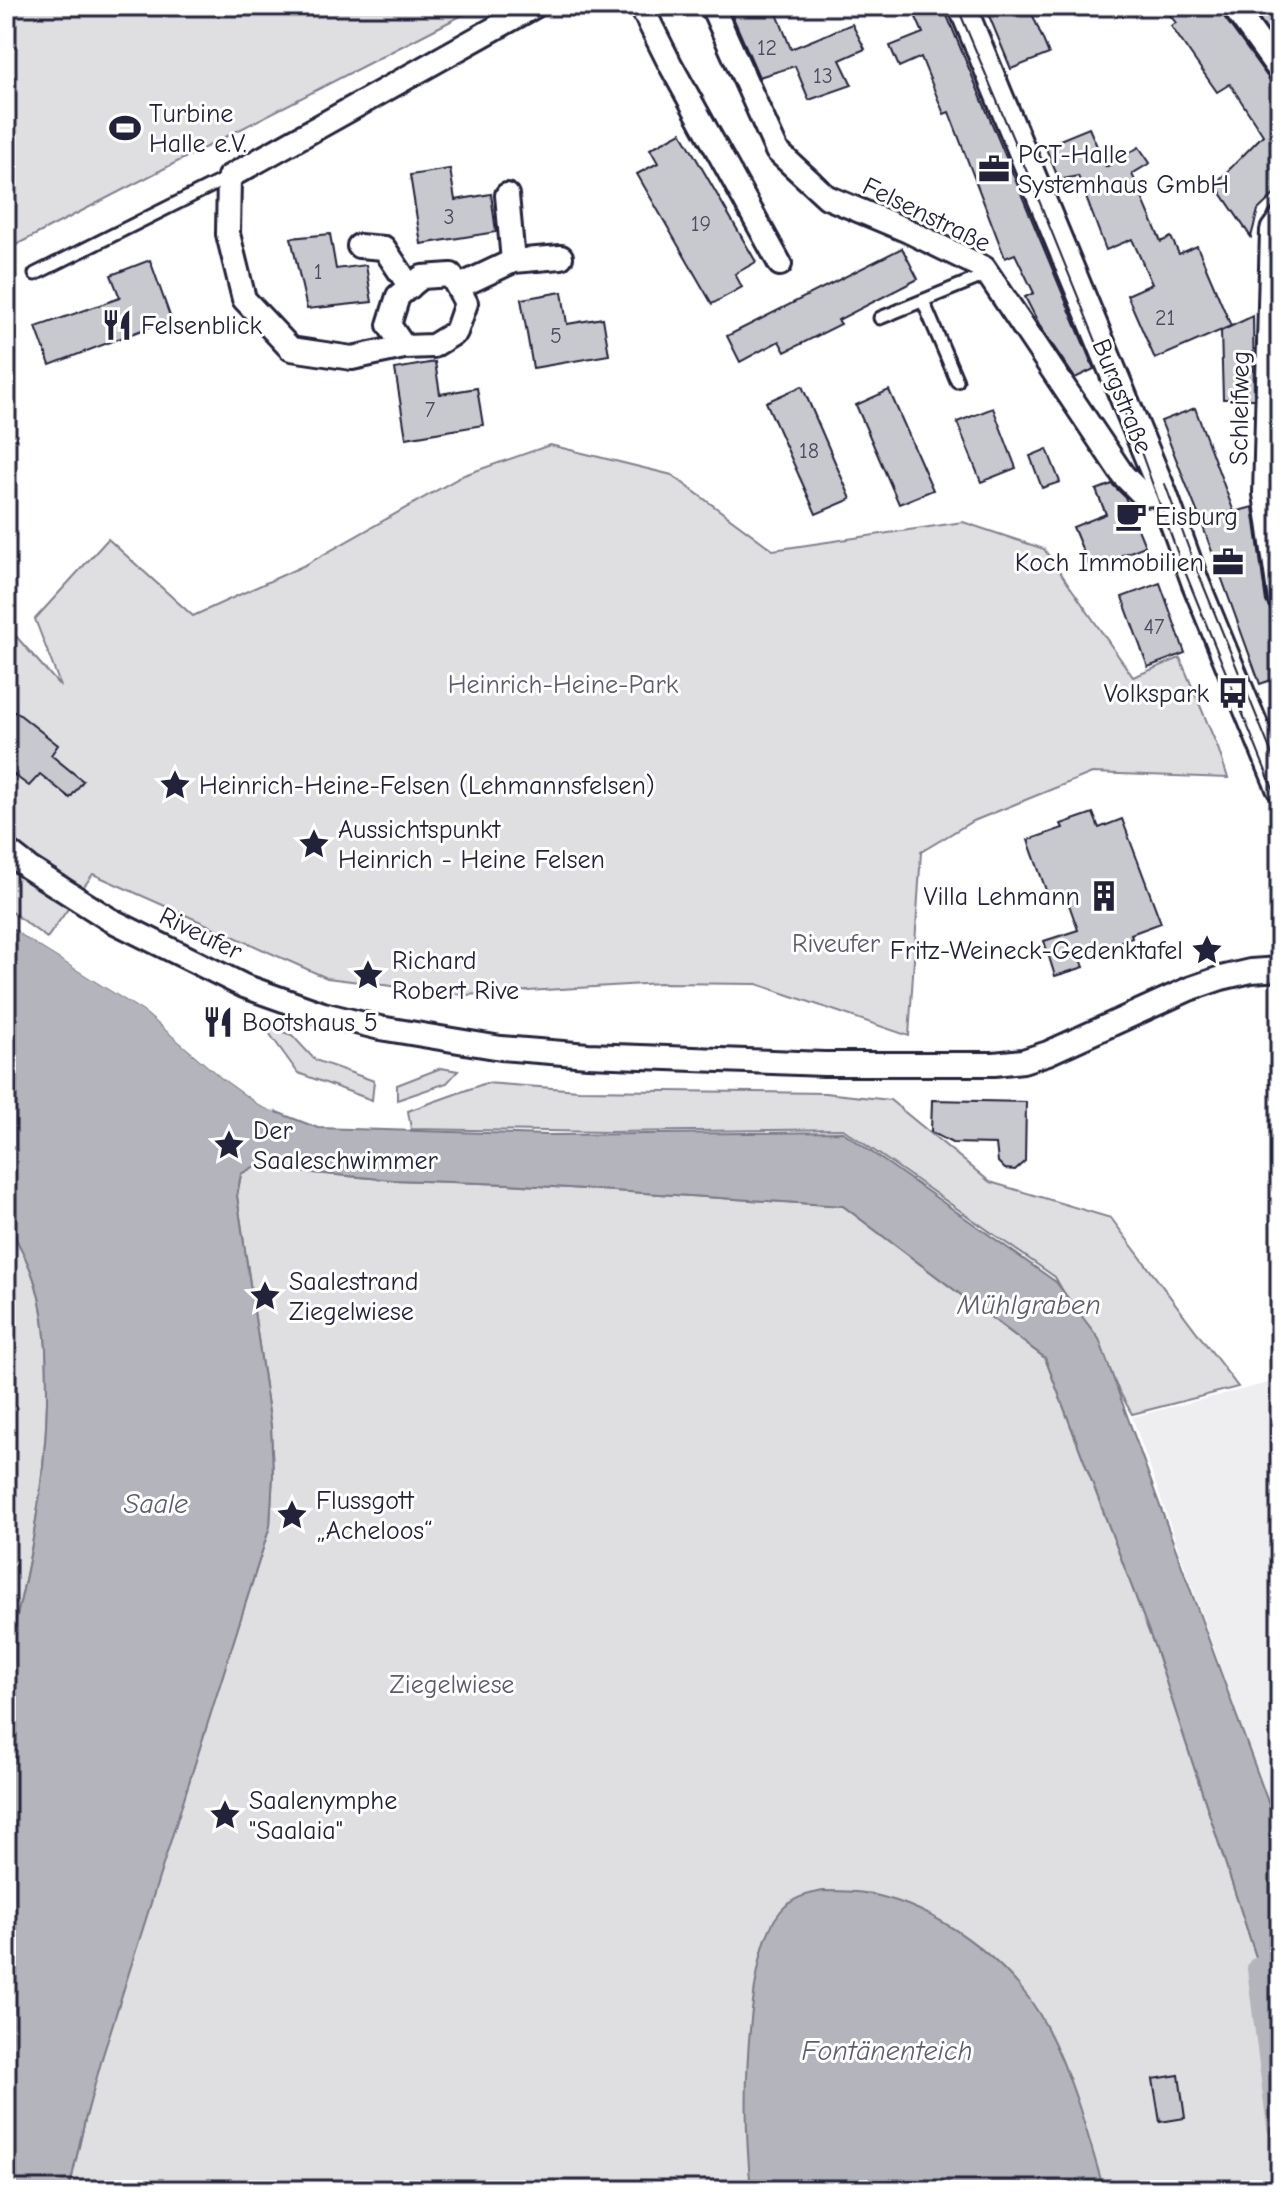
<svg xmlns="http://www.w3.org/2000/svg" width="1286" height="2196" font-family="'Comic Neue',sans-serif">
<rect width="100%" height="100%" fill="#fff"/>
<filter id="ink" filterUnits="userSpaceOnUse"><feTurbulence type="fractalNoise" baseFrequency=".0125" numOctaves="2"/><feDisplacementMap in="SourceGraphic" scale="16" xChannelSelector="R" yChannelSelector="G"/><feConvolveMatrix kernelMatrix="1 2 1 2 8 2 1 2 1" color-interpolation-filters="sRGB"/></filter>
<g filter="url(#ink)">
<path fill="#eeeef1" d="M1280 1380V1818L1272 1813 1132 1417Z"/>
<g fill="#dfdfe2" stroke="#80808e" stroke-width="2">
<path d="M6 6H480L6 250Z"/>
<path d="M550 445 672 475 773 550 963 522 1044 549 1133 677 1180 658 1218 748 1228 778 1092 773 971 822 921 852 909 1036 757 984 660 983 464 995 327 978 93 874 47 938 6 908V625L61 687 35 619 108 539 193 616 305 565 464 475Z"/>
<path d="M264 1026 292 1035 315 1060 374 1081 372 1100 298 1073Z"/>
<path d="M441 1068 458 1071 447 1083 397 1100V1085Z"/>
<path d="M486 1083 579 1090 825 1093 890 1100 990 1182 1111 1218 1238 1387 1132 1414 1055 1277 843 1129 609 1132 411 1129 408 1111Z"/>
<path d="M259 1164 280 1170 393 1180 508 1184 843 1206 1045 1358 1154 1645 1260 1969 1280 2127V2190H69L85 2120 102 2055 270 1526 273 1475 271 1426 237 1196 241 1174Z"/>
<path d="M6 1221C19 1243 32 1268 38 1293 47 1328 47 1366 47 1402 45 1492 28 1575 6 1661Z"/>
</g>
<g fill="#b4b4bc" stroke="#7a7a88" stroke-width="2">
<path d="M6 923 28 939 145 1012 222 1078 261 1106 318 1128 548 1135 843 1132 1056 1282 1099 1339 1272 1813 1280 1818V1977L1260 1969 1154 1645 1045 1358 843 1206 508 1184 393 1180 280 1170 259 1164 241 1174 237 1196 271 1426 273 1475 270 1526 103 2055 85 2120 69 2190H6V1661C28 1575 45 1492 47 1402 47 1366 47 1328 38 1293 32 1268 19 1243 6 1221Z"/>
<path d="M823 1891C843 1891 863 1891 883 1897 948 1914 1017 1968 1047 2028 1073 2078 1088 2136 1104 2190H751C744 2122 745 2055 755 1987 759 1963 764 1932 780 1912 791 1898 806 1894 823 1891Z"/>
</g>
<path fill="#fff" d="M6 919 147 1009 224 1074 263 1102 276 1108 275 1112 261 1106 222 1078 145 1012 28 939 6 923Z"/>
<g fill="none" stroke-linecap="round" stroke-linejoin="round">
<path stroke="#b4b4bc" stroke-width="26" d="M1260 1969 1280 2127"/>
</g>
<g fill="#c8c8cf" stroke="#22223b" stroke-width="2">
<path d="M728 6H774L791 49 852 24 865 49 840 60 852 85 809 100 795 66 759 77Z"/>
<path d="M911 6H943L1094 369 1075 378 1041 328 1025 297 1034 293 1015 254 1005 258 949 112 944 114 921 57 899 67 890 46 923 33Z"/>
<path d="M985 6H1029L1049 54 1011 69Z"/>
<path d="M1163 6H1219L1222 14 1269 79 1274 83 1280 85V189L1258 210 1251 237 1215 184 1263 135 1230 84 1217 92 1171 26 1176 23Z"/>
<path d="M1250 6H1280V47Z"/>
<path d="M1089 128 1106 167 1139 147 1150 163 1132 174 1161 242 1171 237 1179 254 1197 246 1231 326 1155 359 1127 295 1152 284 1132 239 1106 250 1078 176 1059 180 1045 146Z"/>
<path d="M681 132 756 262 735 274 742 287 712 304 637 174 658 163 650 149Z"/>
<path d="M450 169 455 200 491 194 496 232 421 244 410 175Z"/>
<path d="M330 234 336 269 366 265 372 302 307 309 291 238Z"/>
<path d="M902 248 918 279 838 320 841 324 785 352 779 341 740 362 727 336Z"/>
<path d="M150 260 171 319 50 365 36 327 120 298 111 275Z"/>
<path d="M562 292 567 324 603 318 609 355 533 368 521 299Z"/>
<path d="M1253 316 1254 399H1223L1221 331Z"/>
<path d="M435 362 440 394 477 388 483 425 406 438 395 369Z"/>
<path d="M802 386 851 499 816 514 766 402Z"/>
<path d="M889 390 933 490 899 504 856 405Z"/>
<path d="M993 408 1016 468 981 482 957 422Z"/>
<path d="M1195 408 1234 512 1253 507 1266 602 1272 611 1280 661V677L1260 684 1202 524 1161 421Z"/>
<path d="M1047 449 1060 482 1042 488 1030 456Z"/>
<path d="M1112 484 1125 497 1145 546 1090 568 1073 527 1106 514 1096 490Z"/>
<path d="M1160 583 1185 653 1148 667 1122 597Z"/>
<path d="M15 711 58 745 51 755 83 781 70 798 40 774 29 786 6 769V720Z"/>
<path d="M1093 813 1099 828 1122 819 1161 923 1131 934 1132 938 1079 954 1084 967 1055 976 1044 941 1078 930 1067 899 1047 893 1028 840 1063 828 1061 824Z"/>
<path d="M932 1100 1026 1102 1025 1161 1015 1170 1005 1169 998 1162 996 1144 952 1143 931 1132Z"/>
<path d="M1179 2075 1185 2118 1160 2122 1153 2079Z"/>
</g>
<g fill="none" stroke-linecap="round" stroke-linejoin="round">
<defs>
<g id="service">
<path d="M35 274 229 177"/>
<path d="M923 301 957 381"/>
<path d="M880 318 988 274"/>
</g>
<g id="minor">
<path d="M641 6 670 64 780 264"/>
<path d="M712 6 777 151 827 197 906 230 984 268 1123 475 1143 495 1163 493"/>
<path d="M1233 6 1280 71"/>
<path d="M507 195 513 261"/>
<path d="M1280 219 1272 230 1265 494 1280 600"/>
<path d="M359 246 384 248 410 287"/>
<path d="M458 287 513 261 561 257"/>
<path d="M404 347 389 325 398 296 422 277 451 275 466 303 456 332 433 346 404 347 352 358 291 349 244 299 228 234 229 177 535 6"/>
<path d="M6 850 29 868 109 919 244 986 323 1014 380 1028 501 1048 588 1055 824 1064H994L1023 1061 1048 1053 1189 989 1221 978 1251 971 1280 969"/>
</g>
<path id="tertiary" d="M962 6 1163 493 1196 584 1280 788"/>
</defs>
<use href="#service" stroke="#22223b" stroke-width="17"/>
<use href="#minor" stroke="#22223b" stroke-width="28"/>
<use href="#tertiary" stroke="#22223b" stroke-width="32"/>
<use href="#service" stroke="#fff" stroke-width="11"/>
<use href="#minor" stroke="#fff" stroke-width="22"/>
<use href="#tertiary" stroke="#fff" stroke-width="26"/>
<g stroke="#22223b" stroke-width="2">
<path d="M957 6 1040 203 1142 455 1179 557 1280 806"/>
<path d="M1165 484 1191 555 1280 774"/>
</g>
</g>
</g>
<defs>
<symbol id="stadium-bare" viewBox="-9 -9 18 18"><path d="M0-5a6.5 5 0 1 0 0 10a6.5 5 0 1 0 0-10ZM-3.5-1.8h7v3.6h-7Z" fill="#22223b" stroke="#fff" stroke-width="2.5" paint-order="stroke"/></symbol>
<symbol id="office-bare" viewBox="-9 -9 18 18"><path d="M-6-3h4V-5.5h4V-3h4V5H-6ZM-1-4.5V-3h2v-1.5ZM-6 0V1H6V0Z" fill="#22223b" stroke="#fff" stroke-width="2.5" paint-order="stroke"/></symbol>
<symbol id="restaurant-bare" viewBox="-9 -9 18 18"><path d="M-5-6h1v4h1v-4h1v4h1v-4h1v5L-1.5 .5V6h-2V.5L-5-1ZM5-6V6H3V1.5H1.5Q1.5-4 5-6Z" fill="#22223b" stroke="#fff" stroke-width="2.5" paint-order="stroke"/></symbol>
<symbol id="cafe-bare" viewBox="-9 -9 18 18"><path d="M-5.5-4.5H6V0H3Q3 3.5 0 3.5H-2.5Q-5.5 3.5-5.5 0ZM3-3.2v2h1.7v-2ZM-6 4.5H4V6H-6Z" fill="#22223b" stroke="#fff" stroke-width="2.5" paint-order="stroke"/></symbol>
<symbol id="bus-bare" viewBox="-9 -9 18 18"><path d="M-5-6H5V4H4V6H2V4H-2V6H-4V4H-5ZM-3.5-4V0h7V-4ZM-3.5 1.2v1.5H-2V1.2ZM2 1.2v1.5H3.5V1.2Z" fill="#22223b" stroke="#fff" stroke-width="2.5" paint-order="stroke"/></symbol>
<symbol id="sight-bare" viewBox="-9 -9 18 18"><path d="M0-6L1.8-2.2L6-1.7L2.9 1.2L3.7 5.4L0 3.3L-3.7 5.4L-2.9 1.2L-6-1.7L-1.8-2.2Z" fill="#22223b" stroke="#fff" stroke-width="2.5" paint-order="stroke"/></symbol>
<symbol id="building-bare" viewBox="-9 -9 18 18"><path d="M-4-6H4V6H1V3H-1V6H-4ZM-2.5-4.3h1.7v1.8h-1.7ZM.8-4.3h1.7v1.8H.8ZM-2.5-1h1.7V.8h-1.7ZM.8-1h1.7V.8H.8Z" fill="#22223b" stroke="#fff" stroke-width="2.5" paint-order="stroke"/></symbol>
</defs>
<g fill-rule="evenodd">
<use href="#stadium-bare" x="103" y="106" width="44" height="44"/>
<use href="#office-bare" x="972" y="147" width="44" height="44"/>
<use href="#restaurant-bare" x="95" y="303" width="44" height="44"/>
<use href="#cafe-bare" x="1109" y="494" width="44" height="44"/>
<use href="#office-bare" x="1206" y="540" width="44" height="44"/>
<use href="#bus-bare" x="1211" y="671" width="44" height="44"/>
<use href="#sight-bare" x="153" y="763" width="44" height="44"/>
<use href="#sight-bare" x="292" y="822" width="44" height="44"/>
<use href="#building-bare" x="1082" y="874" width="44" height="44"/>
<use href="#sight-bare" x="1185" y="928" width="44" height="44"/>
<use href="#sight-bare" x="346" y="953" width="44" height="44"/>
<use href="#restaurant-bare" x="196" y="1000" width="44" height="44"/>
<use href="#sight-bare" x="207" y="1123" width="44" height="44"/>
<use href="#sight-bare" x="243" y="1274" width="44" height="44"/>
<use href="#sight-bare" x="270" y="1493" width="44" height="44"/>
<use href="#sight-bare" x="203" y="1793" width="44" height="44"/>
</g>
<g text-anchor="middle" stroke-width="6" stroke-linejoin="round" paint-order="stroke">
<g font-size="22" fill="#4c4c60">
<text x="767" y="55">12</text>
<text x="823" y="83">13</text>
<text x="449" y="224">3</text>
<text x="701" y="231">19</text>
<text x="318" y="279">1</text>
<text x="1165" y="325">21</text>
<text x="556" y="343">5</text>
<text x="430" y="417">7</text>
<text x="809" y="458">18</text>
<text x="1154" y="634">47</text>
</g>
<g font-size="26" fill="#22223b" stroke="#fff" text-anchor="start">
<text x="149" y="122">Turbine<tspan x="149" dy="30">Halle e.V.</tspan></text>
<text x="1018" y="163">PCT-Halle<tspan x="1018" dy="30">Systemhaus GmbH</tspan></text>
<text x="141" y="334">Felsenblick</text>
<text x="1155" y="525">Eisburg</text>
<text x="1204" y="571" text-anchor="end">Koch Immobilien</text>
<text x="1209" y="702" text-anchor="end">Volkspark</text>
<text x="199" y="794">Heinrich-Heine-Felsen (Lehmannsfelsen)</text>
<text x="338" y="838">Aussichtspunkt<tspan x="338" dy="30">Heinrich - Heine Felsen</tspan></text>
<text x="1080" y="905" text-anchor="end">Villa Lehmann</text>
<text x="1183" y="959" text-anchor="end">Fritz-Weineck-Gedenktafel</text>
<text x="392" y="969">Richard<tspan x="392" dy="30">Robert Rive</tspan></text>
<text x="242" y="1031">Bootshaus 5</text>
<text x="253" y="1139">Der<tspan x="253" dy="30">Saaleschwimmer</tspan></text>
<text x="289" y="1290">Saalestrand<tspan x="289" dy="30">Ziegelwiese</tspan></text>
<text x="316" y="1509">Flussgott<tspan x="316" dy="30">„Acheloos“</tspan></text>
<text x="249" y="1809">Saalenymphe<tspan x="249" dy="30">"Saalaia"</tspan></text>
</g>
<g font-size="26" fill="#22223b" stroke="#fff">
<text transform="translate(927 214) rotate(26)" y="9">Felsenstraße</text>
<text transform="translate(1123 396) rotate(68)" y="9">Burgstraße</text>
<text transform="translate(1239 408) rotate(-89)" y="9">Schleifweg</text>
<text transform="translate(201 933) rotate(26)" y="9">Riveufer</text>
</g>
<g font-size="26" fill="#5b5b6d" stroke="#fff">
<text x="563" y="693">Heinrich-Heine-Park</text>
<text x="836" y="952">Riveufer</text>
<text x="452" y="1693">Ziegelwiese</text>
</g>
<g font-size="28" font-style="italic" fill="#5c5c6f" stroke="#fff">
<text x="1029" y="1314">Mühlgraben</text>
<text x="156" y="1513">Saale</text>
<text x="887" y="2060">Fontänenteich</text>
</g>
</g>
<rect width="1286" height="2196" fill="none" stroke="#fff" stroke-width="32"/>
<rect x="16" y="16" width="1254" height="2164" fill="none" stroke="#22223b" stroke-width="3" filter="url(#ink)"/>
</svg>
